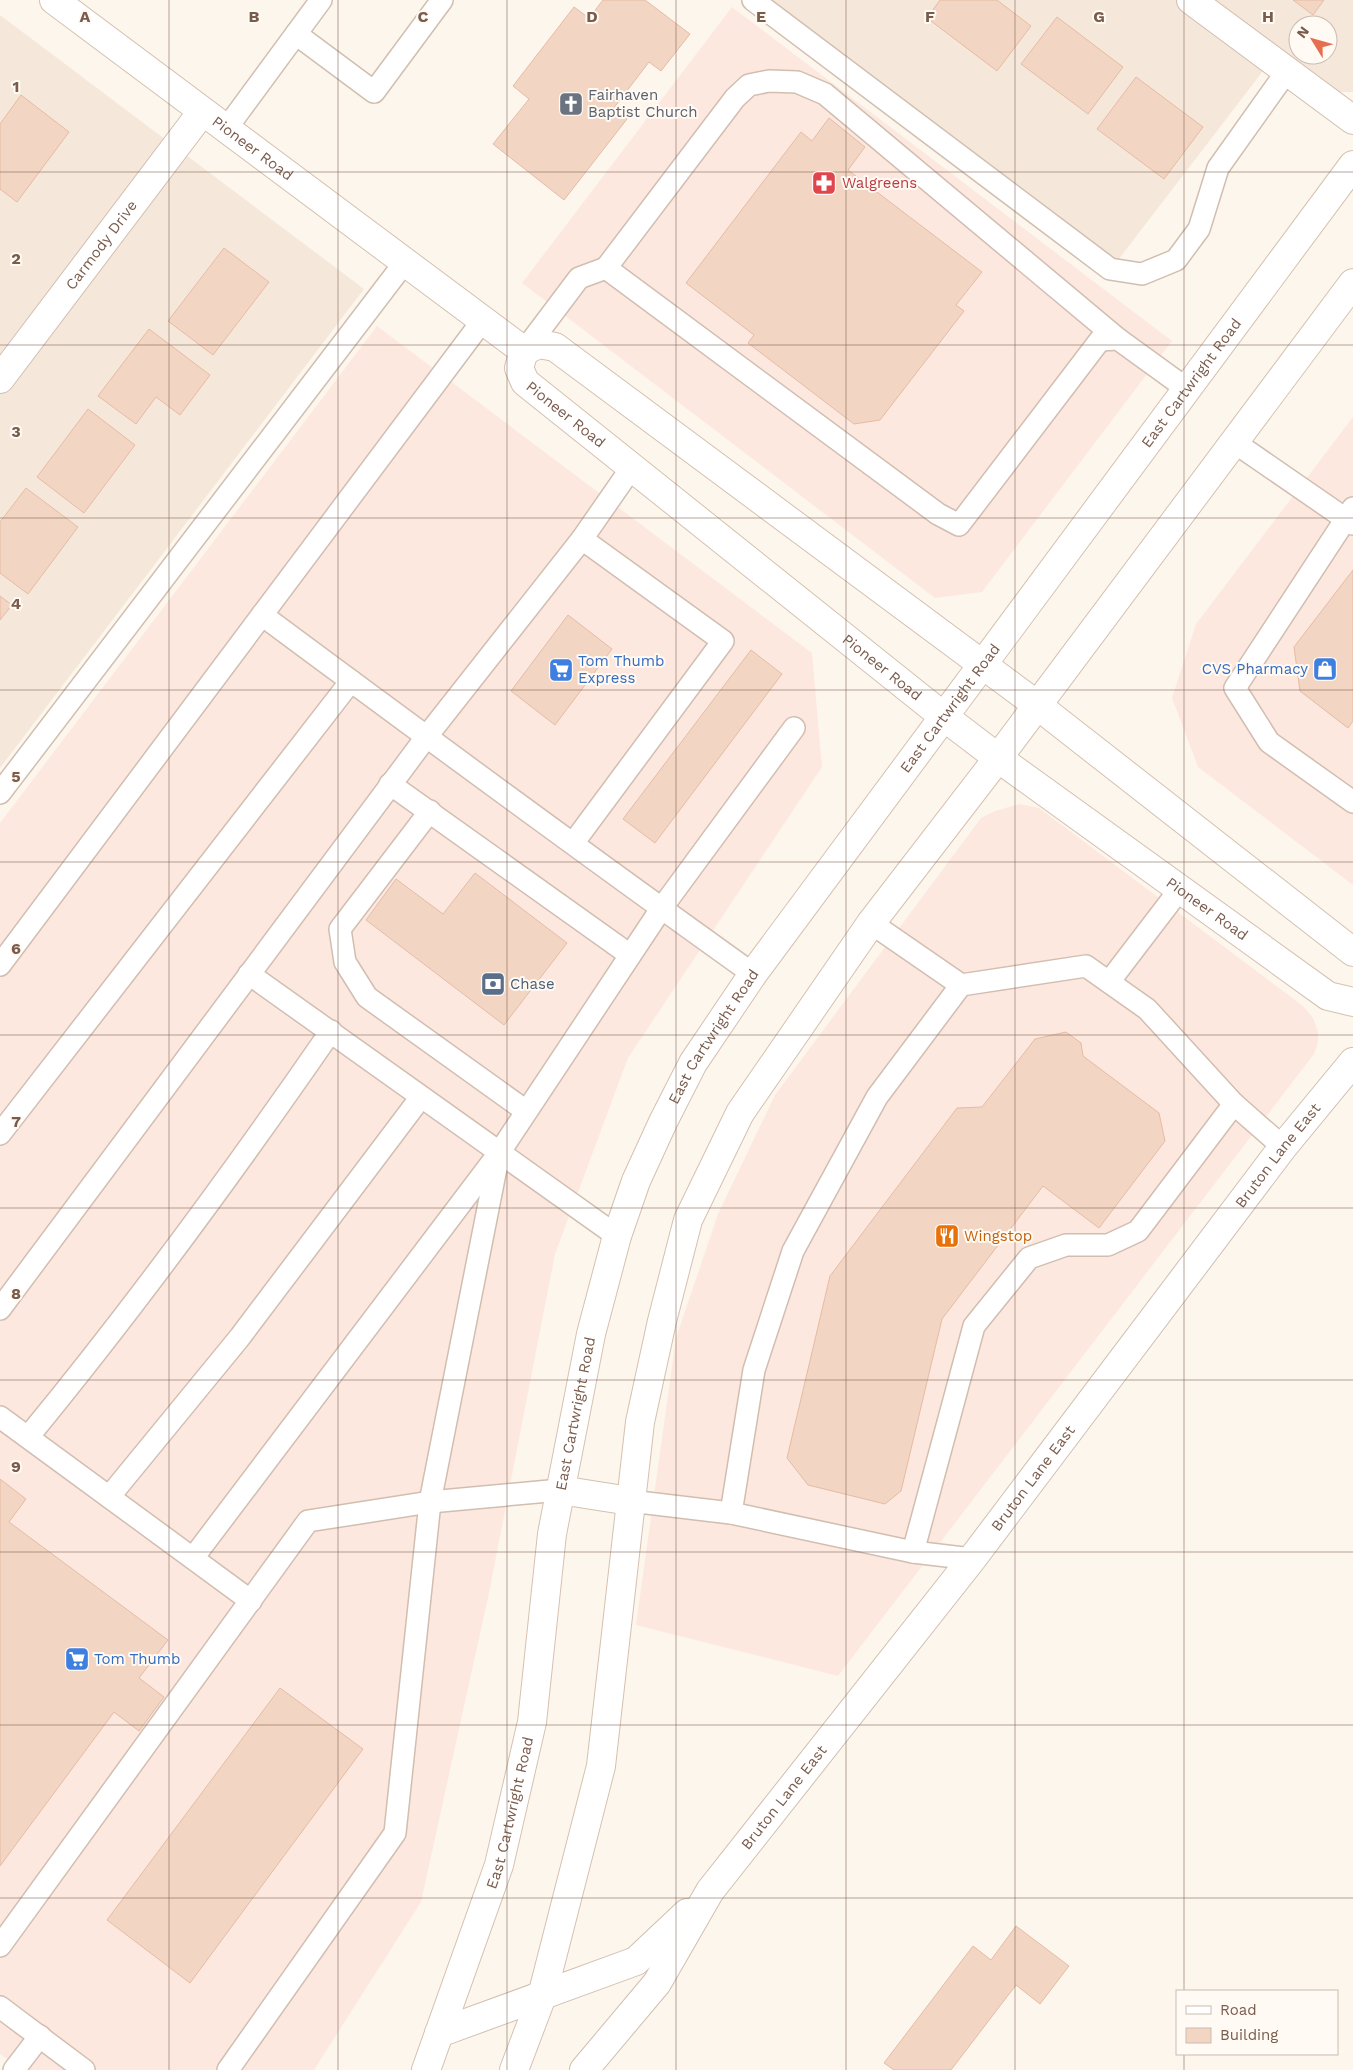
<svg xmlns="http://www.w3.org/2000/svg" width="1353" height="2070" font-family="'Work Sans',sans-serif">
<rect width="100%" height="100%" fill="#fdf6ec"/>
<g fill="#f5e8da" fill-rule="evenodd">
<path d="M766 0H1353V92H1335L1279 50 1115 264ZM1298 25H1328V55H1298Z"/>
<path d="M0 15 364 289 0 768Z"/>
</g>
<g fill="#fde8e0">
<path d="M732 7 1172 341 982 592 935 598 522 283Z"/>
<path d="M377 326 812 653 822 767 628 1058 555 1254 489 1593 421 1902 314 2070H22L0 2054V823Z"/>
<path d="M1353 417V885L1198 767 1172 698 1196 624Z"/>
<path d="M1020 804 1039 808 1303 1006 1313 1018 1318 1032V1043L1314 1054 838 1676 636 1625 676 1338 718 1214 775 1095 981 818 995 811Z"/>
</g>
<g fill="#f3d5c3" stroke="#e6bba3">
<path d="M603 0H645L690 34 661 71 649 62 613 109 627 119 564 200 493 144 529 99 513 86 574 7 589 18Z"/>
<path d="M940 0H997L1031 26 997 71 927 18Z"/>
<path d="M1293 0H1324L1313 15Z"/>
<path d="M1057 17 1123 67 1088 114 1021 64Z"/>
<path d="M1136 77 1203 127 1164 179 1097 129Z"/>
<path d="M21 95 69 132 17 202 0 189V124Z"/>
<path d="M829 118 865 147 848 170 982 272 956 305 964 311 880 420 854 424 748 343 754 335 686 283 801 132 812 141Z"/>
<path d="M224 248 269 282 213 355 168 321Z"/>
<path d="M149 329 210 375 180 415 156 397 136 424 98 396Z"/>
<path d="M88 409 135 445 84 513 37 477Z"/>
<path d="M26 488 78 527 28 594 0 573V522Z"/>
<path d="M1353 570V721L1348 728 1300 691 1294 647Z"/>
<path d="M0 596 12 605 0 620Z"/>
<path d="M568 615 612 649 555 725 511 691Z"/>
<path d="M751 650 782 674 655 843 623 819Z"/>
<path d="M475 873 567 943 504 1025 366 920 396 879 443 914Z"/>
<path d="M1066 1032 1081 1043 1083 1056 1159 1113 1165 1141 1099 1228 1043 1186 942 1319 901 1491 885 1504 808 1485 787 1458 830 1276 957 1108 982 1107 1035 1039Z"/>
<path d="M0 1479 26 1499 9 1522 168 1640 139 1678 164 1697 139 1731 114 1712 0 1866Z"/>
<path d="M280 1688 363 1749 190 1983 107 1920Z"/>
<path d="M1016 1926 1069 1966 1040 2004 1016 1985 951 2070H894L884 2063 973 1946 991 1960Z"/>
</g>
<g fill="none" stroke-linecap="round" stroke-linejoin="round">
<defs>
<g id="service">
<path d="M753 0 1110 269 1142 274 1176 260 1199 229 1218 168 1287 71"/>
<path d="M296 34 374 92 442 0"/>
<path d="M226 129 321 0"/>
<path d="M606 268 735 98 749 85 769 81 797 82 825 94 1118 339"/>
<path d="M524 351 579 278 606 268 938 514 959 525 1100 340 1118 339 1187 389"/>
<path d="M1234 442 1353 524"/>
<path d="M1353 508 1235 688 1269 742 1353 802"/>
<path d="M582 539 632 467"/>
<path d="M262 615C425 736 588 856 753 974"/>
<path d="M390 784 630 955"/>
<path d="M0 793 405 262"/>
<path d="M430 811 340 929 345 962 367 997 526 1111"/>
<path d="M871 923 961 985 1086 966 1147 1009 1234 1104 1283 1147"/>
<path d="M0 965 483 320"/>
<path d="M249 974 617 1236"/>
<path d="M1109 982 1180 889"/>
<path d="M0 1134 351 681"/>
<path d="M0 1309 427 736 582 539 723 641 574 842"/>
<path d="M0 1417 251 1601"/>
<path d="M28 1437C135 1307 235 1170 331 1031"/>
<path d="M109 1497 240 1337 421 1097"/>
<path d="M630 1501 731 1513 913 1552 972 1559"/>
<path d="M731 1513 754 1370 793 1251 877 1097 961 985"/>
<path d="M913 1552 974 1326 1029 1258 1066 1245H1108L1138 1231 1234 1104"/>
<path d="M193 1558 496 1157"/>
<path d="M0 1946 308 1521 430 1502 560 1490"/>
<path d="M0 2007 84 2070"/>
<path d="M14 2070 40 2036"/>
<path d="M228 2070 395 1833 430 1502 499 1153 661 909 794 728"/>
</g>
<g id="minor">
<path d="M1191 0 1353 120"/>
<path id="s1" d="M0 379 202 112"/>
</g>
<g id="tertiary">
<path d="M439 2033 636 1961 687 1913"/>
<path id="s2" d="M584 2070 657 1983 710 1891 972 1559 1283 1147 1353 1062"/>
</g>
<g id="secondary">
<path id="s3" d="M54 0 524 351"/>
<path id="s4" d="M524 351 519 368 525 382 943 716 998 758 1328 996 1353 1002"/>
<path d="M524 351 539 344 555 347 1037 705 1353 952"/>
<path d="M560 1490 630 1501"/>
<path id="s5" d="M426 2070 499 1865 532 1722 552 1534 591 1334 617 1236 636 1181 663 1122 693 1063 753 974 1353 165"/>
<path d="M514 2070 542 1996 601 1766 640 1422 662 1321 688 1220 740 1113 871 923 998 758 1353 283"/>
</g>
</defs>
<use href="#service" stroke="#d1beb0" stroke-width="24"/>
<use href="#minor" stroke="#d1beb0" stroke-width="30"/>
<use href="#tertiary" stroke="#d1beb0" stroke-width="30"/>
<use href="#secondary" stroke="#d6c0b0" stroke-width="30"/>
<use href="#service" stroke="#fff" stroke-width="21"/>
<use href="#minor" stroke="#fff" stroke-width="28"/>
<use href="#tertiary" stroke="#fff" stroke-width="28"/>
<use href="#secondary" stroke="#fff" stroke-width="28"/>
</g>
<path fill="none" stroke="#7a5c4d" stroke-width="1" stroke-opacity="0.55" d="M169 0V2070M338 0V2070M507 0V2070M676 0V2070M846 0V2070M1015 0V2070M1184 0V1991M0 172H1353M0 345H1353M0 518H1353M0 690H1353M0 862H1353M0 1035H1353M0 1208H1353M0 1380H1353M0 1552H1353M0 1725H1353M0 1898H1353M1184 2054V2070"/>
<defs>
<symbol id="church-square" viewBox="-11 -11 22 22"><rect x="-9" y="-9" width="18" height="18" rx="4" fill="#6b7280" stroke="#fffaf3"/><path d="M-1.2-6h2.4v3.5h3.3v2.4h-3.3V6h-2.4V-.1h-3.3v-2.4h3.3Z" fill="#fff"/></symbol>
<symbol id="pharmacy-square" viewBox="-11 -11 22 22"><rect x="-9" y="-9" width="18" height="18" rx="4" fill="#e0444e" stroke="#fffaf3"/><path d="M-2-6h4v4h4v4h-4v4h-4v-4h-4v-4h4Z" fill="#fff"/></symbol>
<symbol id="shop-square" viewBox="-11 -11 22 22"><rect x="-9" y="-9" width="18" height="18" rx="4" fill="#3f7fe0" stroke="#fffaf3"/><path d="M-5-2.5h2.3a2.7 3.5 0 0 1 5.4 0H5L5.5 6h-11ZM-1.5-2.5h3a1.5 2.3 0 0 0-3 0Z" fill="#fff"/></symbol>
<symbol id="supermarket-square" viewBox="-11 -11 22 22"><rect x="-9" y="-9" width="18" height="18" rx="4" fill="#3f7fe0" stroke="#fffaf3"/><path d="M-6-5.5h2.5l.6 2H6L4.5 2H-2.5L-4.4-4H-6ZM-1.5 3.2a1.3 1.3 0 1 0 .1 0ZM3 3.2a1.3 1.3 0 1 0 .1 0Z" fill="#fff"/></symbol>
<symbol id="bank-square" viewBox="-11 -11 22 22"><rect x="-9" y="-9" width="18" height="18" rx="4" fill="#5c6f8a" stroke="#fffaf3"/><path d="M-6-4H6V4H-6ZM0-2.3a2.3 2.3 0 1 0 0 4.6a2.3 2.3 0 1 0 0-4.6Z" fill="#fff"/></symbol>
<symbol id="restaurant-square" viewBox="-11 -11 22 22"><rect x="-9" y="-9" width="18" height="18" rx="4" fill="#e8710a" stroke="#fffaf3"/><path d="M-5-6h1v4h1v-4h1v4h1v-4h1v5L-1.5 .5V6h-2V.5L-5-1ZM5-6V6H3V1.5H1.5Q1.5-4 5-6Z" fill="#fff"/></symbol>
</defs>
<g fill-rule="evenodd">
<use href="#church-square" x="557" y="90" width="28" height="28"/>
<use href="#pharmacy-square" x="810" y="169" width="28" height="28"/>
<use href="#shop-square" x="1311" y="655" width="28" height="28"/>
<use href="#supermarket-square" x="547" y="656" width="28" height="28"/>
<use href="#bank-square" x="479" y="970" width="28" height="28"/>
<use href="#restaurant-square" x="933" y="1222" width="28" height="28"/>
<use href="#supermarket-square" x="63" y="1645" width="28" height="28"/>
</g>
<g text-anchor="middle" stroke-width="4" stroke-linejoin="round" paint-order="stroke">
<g font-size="15" fill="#5b616d" stroke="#fffaf3" text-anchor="start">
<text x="588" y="100">Fairhaven<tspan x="588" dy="17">Baptist Church</tspan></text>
</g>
<g font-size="15" fill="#7a5c4d" stroke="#fffaf3">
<text dy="5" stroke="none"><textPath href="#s3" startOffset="248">Pioneer Road</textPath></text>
<text dy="5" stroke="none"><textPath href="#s1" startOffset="168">Carmody Drive</textPath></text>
<text dy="5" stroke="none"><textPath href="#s5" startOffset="1891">East Cartwright Road</textPath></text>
<text dy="5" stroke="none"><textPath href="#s4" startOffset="85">Pioneer Road</textPath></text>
<text dy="5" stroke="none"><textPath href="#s4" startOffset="490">Pioneer Road</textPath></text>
<text dy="5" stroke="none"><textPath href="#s5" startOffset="1486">East Cartwright Road</textPath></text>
<text dy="5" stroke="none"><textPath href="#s4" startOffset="895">Pioneer Road</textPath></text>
<text dy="5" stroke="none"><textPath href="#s5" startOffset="1081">East Cartwright Road</textPath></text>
<text dy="5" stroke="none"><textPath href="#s2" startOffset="1149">Bruton Lane East</textPath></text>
<text dy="5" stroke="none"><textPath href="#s5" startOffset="676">East Cartwright Road</textPath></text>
<text dy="5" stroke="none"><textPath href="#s2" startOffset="744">Bruton Lane East</textPath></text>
<text dy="5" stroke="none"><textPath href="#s2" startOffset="339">Bruton Lane East</textPath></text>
<text dy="5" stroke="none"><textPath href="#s5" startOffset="271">East Cartwright Road</textPath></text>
</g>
<g font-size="15" fill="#be3a42" stroke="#fffaf3" text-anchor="start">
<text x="842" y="188">Walgreens</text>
</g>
<g font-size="15" fill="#366cbe" stroke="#fffaf3" text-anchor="start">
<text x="578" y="666">Tom Thumb<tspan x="578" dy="17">Express</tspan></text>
<text x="1308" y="674" text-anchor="end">CVS Pharmacy</text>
<text x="94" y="1664">Tom Thumb</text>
</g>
<g font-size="15" fill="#4e5e75" stroke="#fffaf3" text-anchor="start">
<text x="510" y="989">Chase</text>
</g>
<g font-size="15" fill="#c56008" stroke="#fffaf3" text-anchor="start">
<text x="964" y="1241">Wingstop</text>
</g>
</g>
<g font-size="16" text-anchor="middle" font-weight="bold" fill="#7a5c4d" stroke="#fffaf3" stroke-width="4" stroke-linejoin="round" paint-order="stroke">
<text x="85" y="22">A</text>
<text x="254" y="22">B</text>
<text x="423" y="22">C</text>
<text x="592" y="22">D</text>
<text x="761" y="22">E</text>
<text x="930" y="22">F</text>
<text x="1099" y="22">G</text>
<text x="1268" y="22">H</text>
<text x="16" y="92">1</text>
<text x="16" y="264">2</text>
<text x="16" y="437">3</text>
<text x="16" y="609">4</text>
<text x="16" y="782">5</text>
<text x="16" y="954">6</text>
<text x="16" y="1127">7</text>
<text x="16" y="1299">8</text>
<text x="16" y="1472">9</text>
</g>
<rect x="1176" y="1990" width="162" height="65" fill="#fffaf3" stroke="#cabbb1"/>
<rect x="1186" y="2006" width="25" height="8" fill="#ffffff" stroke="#cabbb1"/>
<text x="1220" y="2015" font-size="15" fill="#7a5c4d">Road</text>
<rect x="1186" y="2028" width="25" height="15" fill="#f3d5c3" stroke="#cabbb1"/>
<text x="1220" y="2040" font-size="15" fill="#7a5c4d">Building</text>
<g transform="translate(1313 40) rotate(307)"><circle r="24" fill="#fffaf3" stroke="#cabbb1"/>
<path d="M0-4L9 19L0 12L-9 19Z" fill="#e76f51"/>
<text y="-8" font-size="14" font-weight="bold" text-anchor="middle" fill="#7a5c4d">N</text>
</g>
</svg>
